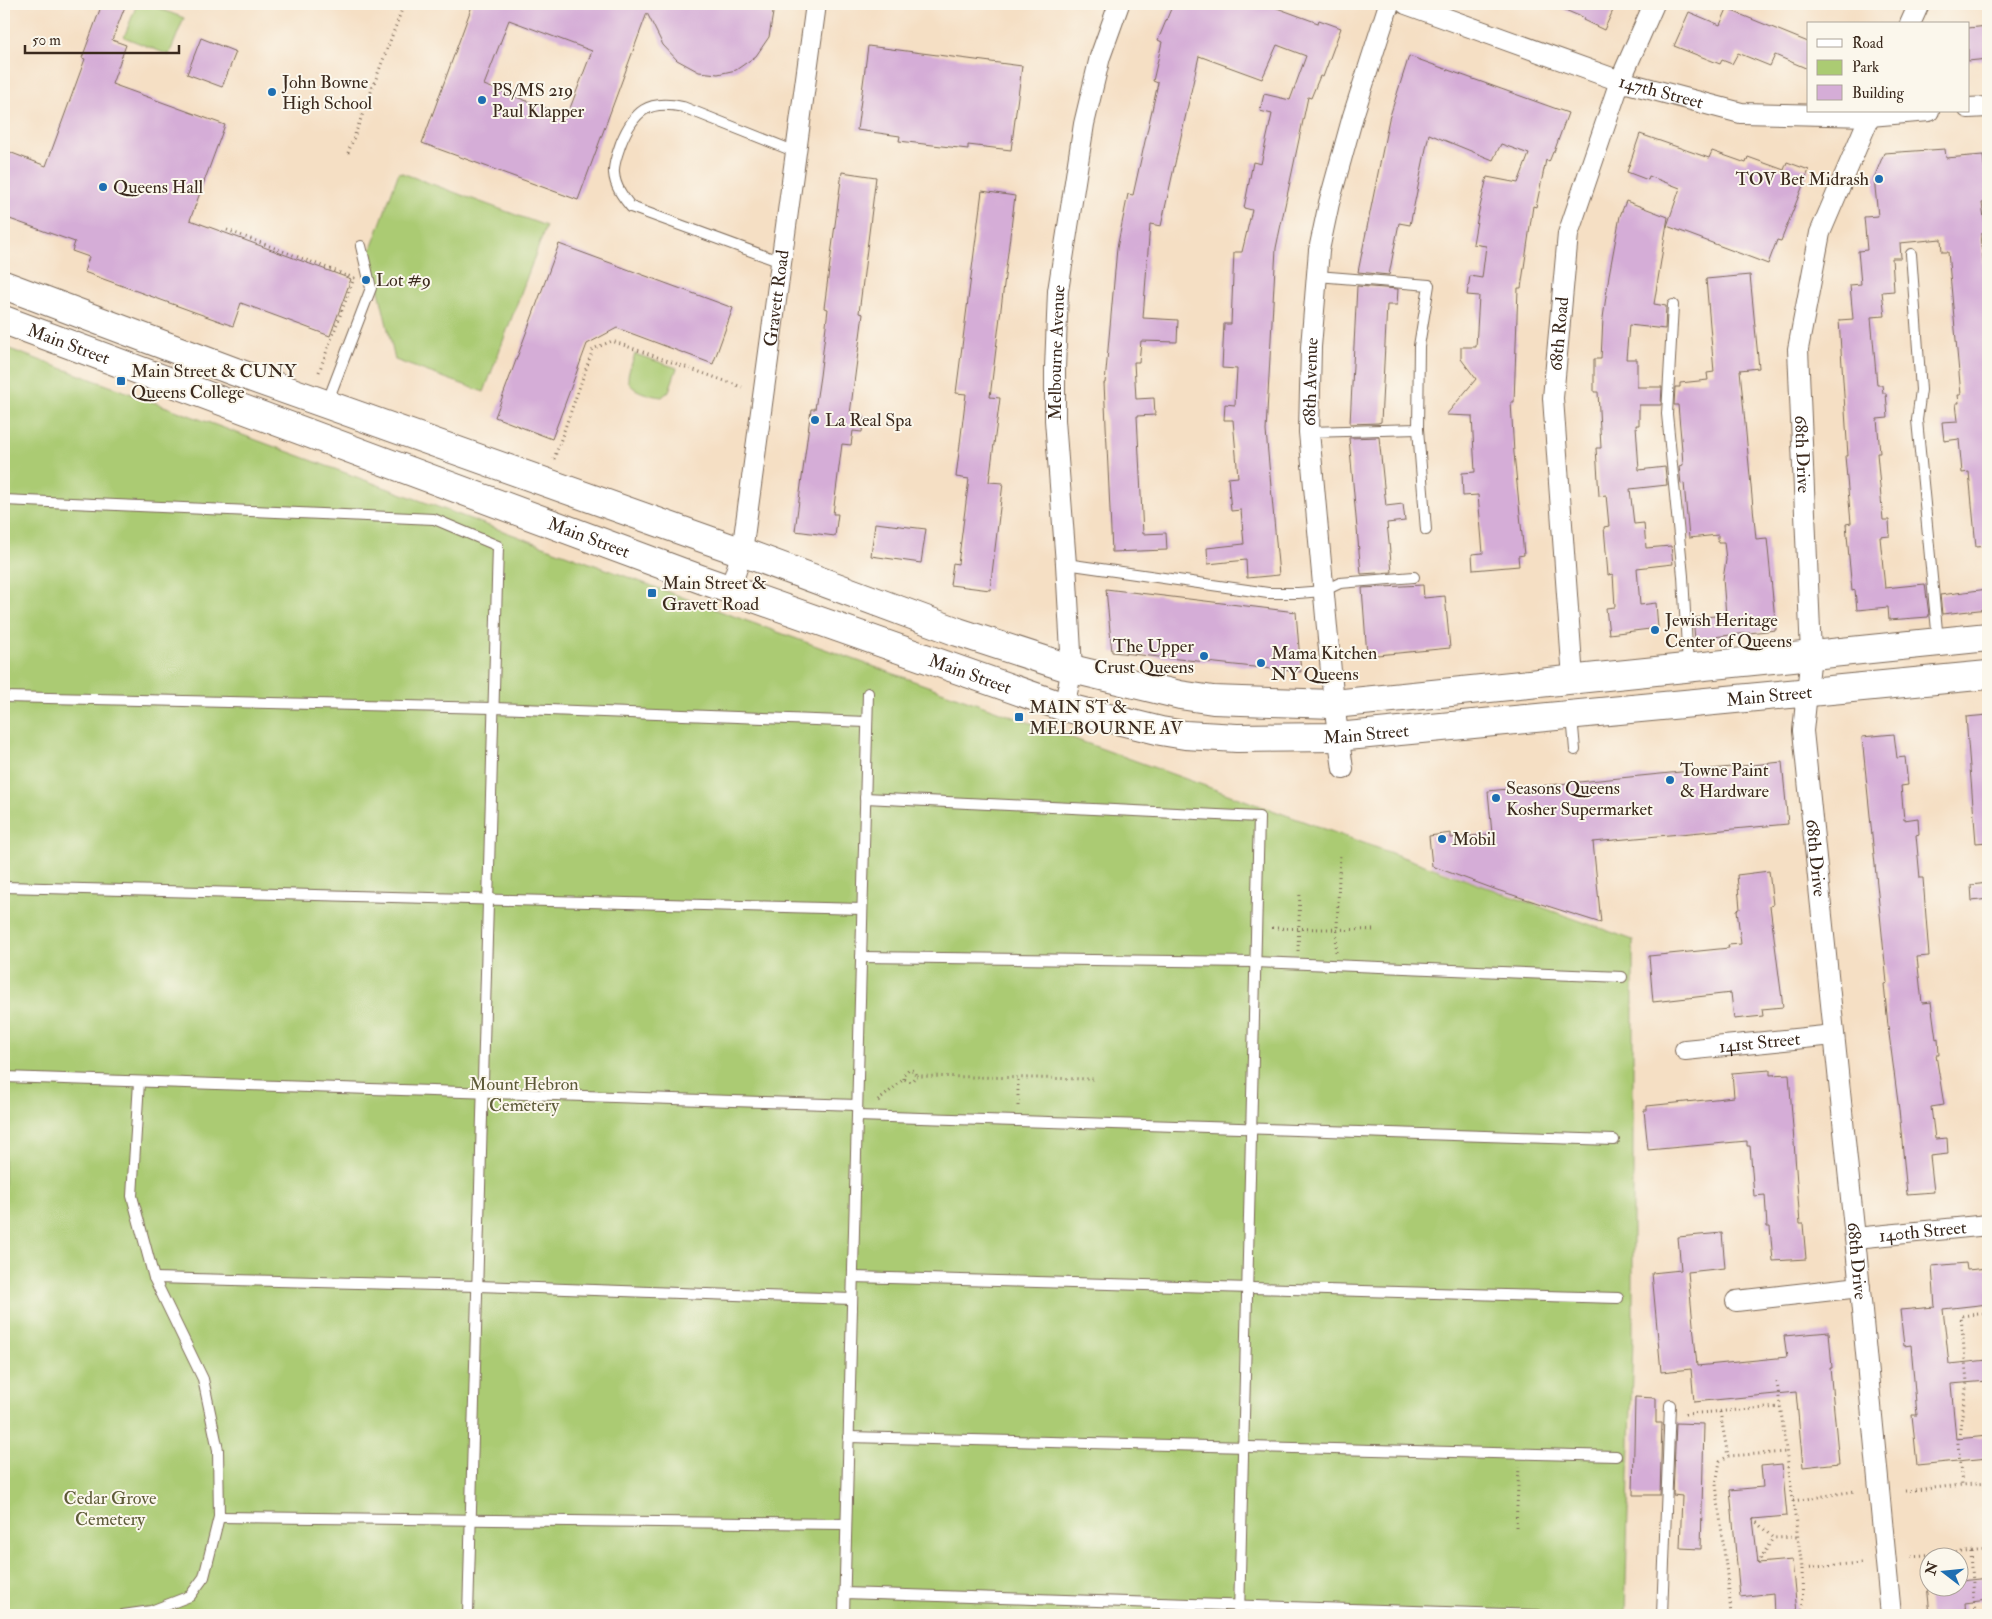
<svg xmlns="http://www.w3.org/2000/svg" width="1992" height="1619" font-family="'IM FELL Double Pica',serif">
<rect width="100%" height="100%" fill="#fbf7ec"/>
<filter id="ink" filterUnits="userSpaceOnUse"><feTurbulence type="fractalNoise" baseFrequency=".02" numOctaves="2"/><feDisplacementMap in="SourceGraphic" scale="10" xChannelSelector="R" yChannelSelector="G"/><feConvolveMatrix kernelMatrix="1 2 1 2 8 2 1 2 1" color-interpolation-filters="sRGB"/></filter>
<filter id="wash" filterUnits="userSpaceOnUse"><feTurbulence type="fractalNoise" baseFrequency=".0096" numOctaves="4" result="noise"/><feDisplacementMap in="SourceGraphic" scale="20" xChannelSelector="R" yChannelSelector="G"/><feGaussianBlur stdDeviation="1.12" result="paint"/><feColorMatrix in="noise" values="0 0 0 0 0 0 0 0 0 0 0 0 0 0 0 0 0 1.4 0 .05"/><feComposite in="paint" operator="in"/></filter>
<g filter="url(#wash)">
<rect width="100%" height="100%" fill="#f5dfc4"/>
<g fill="#abcb73" stroke="#737a48">
<path d="M137 4H147L184 18 169 55 124 37Z"/>
<path d="M399 172 546 226 484 392 395 360 370 252Z"/>
<path d="M4 347 736 617 1633 940V1338L1625 1615H4Z"/>
<path d="M635 354 677 368 669 391 662 397C652 396 628 391 628 378 628 371 633 361 635 354Z"/>
</g>
<g id="blocks">
<g fill="#d5add7" fill-rule="evenodd">
<path d="M102 4H126L112 40 126 45 112 84 225 125 190 220 351 279 330 336 241 303 233 326 84 272 89 257 72 251 75 242 4 217V150L46 166 85 59 82 58Z"/>
<path d="M470 4H772L773 13 769 37 756 56 736 70 718 74 699 72 677 60 663 45 647 13 578 200 422 143 472 6ZM509 20 592 51 567 116 484 85Z"/>
<path d="M1173 4H1266L1318 23 1319 20 1341 28 1323 77 1320 76 1311 98 1308 97 1276 248 1266 431 1279 575 1247 578 1246 560 1208 564 1207 548 1244 544 1241 510 1231 511 1228 478 1238 477 1233 420H1224L1225 404 1235 405 1237 369 1222 368 1224 324H1231L1234 252H1242L1252 210 1244 208 1253 162 1261 164 1272 114 1260 111 1264 94 1290 100 1306 56 1277 45 1262 79 1199 56 1161 226 1150 224 1143 318 1178 320 1177 342 1141 341 1139 362H1134L1136 399 1154 398 1155 415 1137 416 1143 534 1166 533 1167 550 1112 552 1104 383H1105L1117 248 1128 194 1133 195 1158 83 1153 81 1162 42 1158 40Z"/>
<path d="M1551 4H1616L1604 30 1583 20 1584 18Z"/>
<path d="M1727 9 1808 42V69L1775 55 1770 66 1738 53 1732 64 1722 60 1720 64 1674 46 1689 12 1720 25Z"/>
<path d="M1988 26V59L1968 61V28Z"/>
<path d="M201 38 236 52 222 87 187 74Z"/>
<path d="M868 46 1022 66 1011 150 968 145V149L924 144 899 141 900 136 857 130Z"/>
<path d="M1409 56 1568 113 1554 152H1553L1549 162 1546 160 1536 207 1533 206 1521 288H1518L1514 402H1511L1514 453 1524 555 1518 556 1519 566 1473 570 1472 554 1483 553 1478 495 1463 496 1462 473 1475 472 1472 416 1446 415 1476 379 1461 359V347H1476L1479 296 1467 295 1470 276 1482 278 1486 246 1473 244 1478 215 1487 177 1518 183 1529 154 1501 144 1493 160 1429 134 1410 225 1399 223 1389 275 1358 272 1389 119Z"/>
<path d="M1640 134 1709 158 1712 151 1746 163 1748 157 1784 170 1787 162 1809 170 1781 241 1777 240 1768 264 1667 226 1680 188 1649 176 1648 180 1627 172Z"/>
<path d="M1945 149 1946 158 1983 155 1988 202 1982 203 1986 233 1981 234 1988 316V546L1976 547 1969 472 1962 473 1959 439 1944 441 1942 422 1958 421 1956 403H1959L1958 395H1961L1948 252H1942L1941 239 1900 243 1901 258H1892L1894 291 1882 292 1885 316 1871 317 1877 385H1882L1883 393H1886L1888 418 1877 419 1880 453H1877L1883 520H1889L1890 536 1880 537 1885 588 1925 584 1929 615 1928 617 1889 620 1888 607 1857 610 1855 590 1852 591 1846 524 1851 523 1845 456H1848L1839 320 1853 319 1850 285 1861 284 1858 251 1867 250 1864 217 1878 216 1874 178 1884 153Z"/>
<path d="M842 172 876 177 859 313 863 314 850 414 864 415 862 432 853 431 851 445 842 444 833 514H838L835 536 795 531 811 409H815L820 376 828 309 824 308Z"/>
<path d="M982 191 1015 196 990 397 1000 398 989 482 1003 483 990 590 950 585 953 563 958 564 969 479 956 477 966 394 956 393Z"/>
<path d="M1626 201 1668 217 1654 304 1666 306 1665 329 1629 325 1626 359H1637V387H1662L1661 405H1639V425H1636L1639 470 1665 467 1667 485 1630 489 1634 524 1644 523 1646 548 1671 546 1673 564 1637 568 1640 605 1656 603 1658 628 1609 634 1606 608 1615 607 1613 574 1608 575 1604 527 1609 526 1606 495 1599 496 1596 448H1601L1598 392H1594V359H1601L1603 318 1609 275 1620 216Z"/>
<path d="M559 244 733 308 713 364 617 328 587 344 552 439 495 417Z"/>
<path d="M1750 275 1759 368 1740 370 1756 539 1767 538 1776 630 1695 639 1693 618 1726 615 1723 579 1726 560 1724 542H1718V535L1689 538 1684 483 1681 484 1679 466 1683 465 1682 450 1678 405H1674L1675 387H1680V383L1708 380 1707 373 1714 372 1706 279Z"/>
<path d="M1357 286 1398 289 1397 305H1387L1381 422 1378 423 1350 424Z"/>
<path d="M1379 437 1386 506 1403 504 1405 521 1387 523 1392 572 1361 574 1349 438Z"/>
<path d="M875 523 926 529 921 563 871 556Z"/>
<path d="M1423 585 1424 598 1445 596 1450 648 1367 656 1362 588Z"/>
<path d="M1106 589 1296 612 1301 672 1112 652Z"/>
<path d="M1988 589V609L1942 614 1940 595Z"/>
<path d="M1988 715V842L1976 843 1966 717Z"/>
<path d="M1894 734 1897 758 1905 757 1908 785 1901 786 1904 820 1918 818 1919 834 1916 835 1920 878H1923L1929 956 1917 957 1922 1003 1931 1002 1936 1039 1938 1038 1939 1055H1936L1944 1105 1931 1107 1935 1139 1947 1138 1948 1154 1930 1156 1934 1192 1907 1194 1899 1110 1888 1026 1884 984 1887 983 1862 737Z"/>
<path d="M1782 762 1788 824 1593 842 1601 923 1497 890 1432 866 1429 836 1451 833V838L1492 834 1488 791Z"/>
<path d="M1769 871 1773 905 1770 906 1783 1007 1762 1009 1763 1016 1734 1019 1731 993 1653 1002 1649 956 1729 948 1728 945 1741 944 1737 910 1740 909 1737 875Z"/>
<path d="M1988 883V899L1972 901 1971 885Z"/>
<path d="M1770 1070V1075L1789 1074 1800 1224H1803L1806 1259 1773 1261 1770 1227H1767L1765 1195 1754 1196 1750 1146H1747V1141L1648 1150 1644 1110H1647V1106L1734 1097 1732 1073Z"/>
<path d="M1722 1233 1725 1268 1688 1272 1697 1366 1787 1357 1784 1336 1829 1332 1832 1368H1830L1839 1463 1803 1467 1796 1392 1694 1402 1691 1369 1661 1372 1652 1273 1681 1270 1678 1237Z"/>
<path d="M1966 1263 1967 1270 1988 1268V1304L1943 1309 1949 1364 1988 1360V1381L1951 1384 1956 1439 1988 1436V1458L1917 1465 1912 1415H1917L1911 1345 1904 1346 1900 1310 1935 1307 1932 1266Z"/>
<path d="M1635 1397 1656 1398V1423H1662L1660 1495H1633Z"/>
<path d="M1676 1423 1704 1424 1701 1549 1680 1548 1682 1496 1673 1495Z"/>
<path d="M1782 1464 1787 1516 1753 1519 1758 1563 1792 1560 1797 1613 1774 1615 1773 1593 1740 1597 1730 1490 1763 1487 1761 1466Z"/>
<path d="M1988 1578V1600L1965 1603 1966 1615H1930L1927 1584H1930V1586H1960V1581Z"/>
</g>
</g>
</g>
<g filter="url(#ink)">
<use href="#blocks" fill-opacity="0" stroke="#7c6958" stroke-width="1"/>
<g fill="none" stroke-linecap="round" stroke-linejoin="round">
<defs>
<g id="service">
<path d="M1911 254 1921 390 1917 420 1938 641"/>
<path d="M781 262 631 207C623 197 615 187 614 173 613 164 618 152 621 143 634 111 648 99 683 107L796 152"/>
<path d="M1673 305 1667 414 1683 576 1688 666"/>
<path d="M327 403 371 288 361 246"/>
<path d="M1418 429 1426 530"/>
<path d="M1309 432 1418 429 1419 346 1429 285 1317 276"/>
<path d="M4 500 434 519 498 546 468 1615"/>
<path d="M1066 564 1268 593H1298L1323 591 1340 583 1414 577"/>
<path d="M4 697 493 708 867 722"/>
<path d="M1572 716 1575 750"/>
<path d="M865 798 1259 817 1239 1615"/>
<path d="M4 887 862 909"/>
<path d="M861 957 1255 962 1622 977"/>
<path d="M4 1077 857 1105"/>
<path d="M857 1116 1614 1140"/>
<path d="M853 1277 1618 1298"/>
<path d="M154 1278 477 1286 852 1299"/>
<path d="M848 1437 1616 1456"/>
<path d="M219 1517 846 1524"/>
<path d="M844 1593 1538 1615"/>
<path d="M123 1615 151 1611 190 1596 204 1577 219 1517 218 1450 203 1379 154 1278 132 1196 139 1082"/>
<path d="M844 1615 868 693"/>
<path d="M1662 1615 1670 1405"/>
</g>
<g id="minor">
<path id="s1" d="M1406 4 1620 81 1741 113 1870 116 1929 111"/>
<path d="M1910 24 1919 4"/>
<path d="M1968 108 1988 107"/>
<path id="s2" d="M1872 111 1820 233 1798 349 1811 654 1803 731 1855 1238 1891 1615"/>
<path id="s3" d="M730 590 742 552 816 4"/>
<path id="s4" d="M1573 679 1553 398 1568 234 1620 81 1654 4"/>
<path id="s5" d="M1064 707 1072 669 1066 564 1055 420V369L1058 291 1084 124 1100 57 1119 4"/>
<path id="s6" d="M1343 769 1334 704 1309 432 1311 347 1319 250 1329 203 1353 116 1389 4"/>
<path id="s7" d="M1685 1050 1834 1035"/>
<path id="s8" d="M1855 1238 1988 1225"/>
<path d="M1736 1301 1860 1287"/>
</g>
<g id="primary">
<path d="M4 285 233 371 742 552 958 632 1072 669 1180 695 1213 700 1334 704 1988 637"/>
<path id="s9" d="M4 320 703 580 1064 707 1161 731 1185 735 1237 738 1337 737 1988 675"/>
</g>
</defs>
<use href="#service" stroke="#7c6958" stroke-width="12"/>
<use href="#minor" stroke="#7c6958" stroke-width="22"/>
<use href="#primary" stroke="#7c6958" stroke-width="30"/>
<g stroke="#7c6958" stroke-width="3" stroke-dasharray="1 4" stroke-linecap="butt">
<path d="M348 153 404 4"/>
<path d="M227 230 354 278 319 372"/>
<path d="M554 459 593 349 612 341 742 387"/>
<path d="M1272 928 1375 930"/>
<path d="M1298 951 1300 891"/>
<path d="M1336 952 1340 853"/>
<path d="M904 1079V1074L909 1069 914 1071 916 1076"/>
<path d="M878 1101 904 1079 911 1082 916 1076 1093 1079"/>
<path d="M1018 1106V1079"/>
<path d="M1988 1313 1961 1316 1967 1382 1958 1443 1962 1485 1988 1483"/>
<path d="M1777 1382 1802 1568"/>
<path d="M1720 1412 1728 1456"/>
<path d="M1685 1414 1780 1407"/>
<path d="M1905 1491 1962 1485"/>
<path d="M1793 1501 1855 1491"/>
<path d="M1753 1519 1773 1538 1798 1537"/>
<path d="M1516 1527 1519 1467"/>
<path d="M1971 1552 1975 1615"/>
<path d="M1911 1556 1988 1550"/>
<path d="M1758 1563 1773 1538"/>
<path d="M1731 1615 1729 1591 1716 1484 1720 1461 1728 1456 1786 1452"/>
<path d="M1803 1615 1802 1568 1861 1563"/>
</g>
<use href="#service" stroke="#fff" stroke-width="10"/>
<use href="#minor" stroke="#fff" stroke-width="20"/>
<use href="#primary" stroke="#fff" stroke-width="28"/>
</g>
</g>
<g fill="#1f6fb2" stroke="#fbf7ec" stroke-width="2">
<circle cx="272" cy="92" r="5"/>
<circle cx="482" cy="100" r="5"/>
<circle cx="1879" cy="179" r="5"/>
<circle cx="103" cy="187" r="5"/>
<circle cx="366" cy="280" r="5"/>
<rect x="116" y="376" width="10" height="10" rx="2.5"/>
<circle cx="815" cy="420" r="5"/>
<rect x="647" y="588" width="10" height="10" rx="2.5"/>
<circle cx="1655" cy="630" r="5"/>
<circle cx="1204" cy="656" r="5"/>
<circle cx="1261" cy="663" r="5"/>
<rect x="1014" y="712" width="10" height="10" rx="2.5"/>
<circle cx="1670" cy="780" r="5"/>
<circle cx="1496" cy="798" r="5"/>
<circle cx="1442" cy="839" r="5"/>
</g>
<g text-anchor="middle" stroke-width="4" stroke-linejoin="round" paint-order="stroke">
<g font-size="18" fill="#3b2a1e" stroke="#fbf7ec" text-anchor="start">
<text x="282" y="88">John Bowne<tspan x="282" dy="21">High School</tspan></text>
<text x="492" y="96">PS/MS 219<tspan x="492" dy="21">Paul Klapper</tspan></text>
<text x="1869" y="185" text-anchor="end">TOV Bet Midrash</text>
<text x="113" y="193">Queens Hall</text>
<text x="376" y="286">Lot #9</text>
<text x="131" y="377">Main Street &amp; CUNY<tspan x="131" dy="21">Queens College</tspan></text>
<text x="825" y="426">La Real Spa</text>
<text x="662" y="589">Main Street &amp;<tspan x="662" dy="21">Gravett Road</tspan></text>
<text x="1665" y="626">Jewish Heritage<tspan x="1665" dy="21">Center of Queens</tspan></text>
<text x="1194" y="652" text-anchor="end">The Upper<tspan x="1194" dy="21">Crust Queens</tspan></text>
<text x="1271" y="659">Mama Kitchen<tspan x="1271" dy="21">NY Queens</tspan></text>
<text x="1029" y="713">MAIN ST &amp;<tspan x="1029" dy="21">MELBOURNE AV</tspan></text>
<text x="1680" y="776">Towne Paint<tspan x="1680" dy="21">&amp; Hardware</tspan></text>
<text x="1506" y="794">Seasons Queens<tspan x="1506" dy="21">Kosher Supermarket</tspan></text>
<text x="1452" y="845">Mobil</text>
</g>
<g font-size="18" fill="#3b2a1e" stroke="#fbf7ec">
<text dy="6" stroke="none"><textPath href="#s1" startOffset="270">147th Street</textPath></text>
<text dy="6" stroke="none"><textPath href="#s3" startOffset="296">Gravett Road</textPath></text>
<text dy="6" stroke="none"><textPath href="#s4" startOffset="346">68th Road</textPath></text>
<text dy="6" stroke="none"><textPath href="#s9" startOffset="69">Main Street</textPath></text>
<text dy="6" stroke="none"><textPath href="#s5" startOffset="356">Melbourne Avenue</textPath></text>
<text dy="6" stroke="none"><textPath href="#s6" startOffset="389">68th Avenue</textPath></text>
<text dy="6" stroke="none"><textPath href="#s2" startOffset="356">68th Drive</textPath></text>
<text dy="6" stroke="none"><textPath href="#s9" startOffset="624">Main Street</textPath></text>
<text dy="6" stroke="none"><textPath href="#s9" startOffset="1029">Main Street</textPath></text>
<text dy="6" stroke="none"><textPath href="#s9" startOffset="1839">Main Street</textPath></text>
<text dy="6" stroke="none"><textPath href="#s9" startOffset="1434">Main Street</textPath></text>
<text dy="6" stroke="none"><textPath href="#s2" startOffset="761">68th Drive</textPath></text>
<text dy="6" stroke="none"><textPath href="#s7" startOffset="75">141st Street</textPath></text>
<text dy="6" stroke="none"><textPath href="#s8" startOffset="68">140th Street</textPath></text>
<text dy="6" stroke="none"><textPath href="#s2" startOffset="1166">68th Drive</textPath></text>
</g>
<g font-size="18" fill="#5d5a38" stroke="#fbf7ec">
<text x="524" y="1090">Mount Hebron<tspan x="524" dy="21">Cemetery</tspan></text>
<text x="110" y="1504">Cedar Grove<tspan x="110" dy="21">Cemetery</tspan></text>
</g>
</g>
<rect width="1992" height="1619" fill="none" stroke="#fbf7ec" stroke-width="20"/>
<rect x="1807" y="22" width="162" height="90" fill="#fbf7ec" stroke="#aea59a"/>
<rect x="1817" y="39" width="25" height="8" fill="#ffffff" stroke="#aea59a"/>
<text x="1852" y="48" font-size="15" fill="#3b2a1e">Road</text>
<rect x="1817" y="60" width="25" height="15" fill="#abcb73" stroke="#aea59a"/>
<text x="1852" y="72" font-size="15" fill="#3b2a1e">Park</text>
<rect x="1817" y="85" width="25" height="15" fill="#d5add7" stroke="#aea59a"/>
<text x="1852" y="98" font-size="15" fill="#3b2a1e">Building</text>
<g transform="translate(1944 1572) rotate(286)"><circle r="24" fill="#fbf7ec" stroke="#aea59a"/>
<path d="M0-4L9 19L0 12L-9 19Z" fill="#1f6fb2"/>
<text y="-8" font-size="14" font-weight="bold" text-anchor="middle" fill="#3b2a1e">N</text>
</g>
<path d="M25 45v8h154v-8" fill="none" stroke="#3b2a1e" stroke-width="2.5"/>
<text x="32" y="45" font-size="15" fill="#3b2a1e" stroke="#fbf7ec" stroke-width="4" paint-order="stroke">50 m</text>
</svg>
